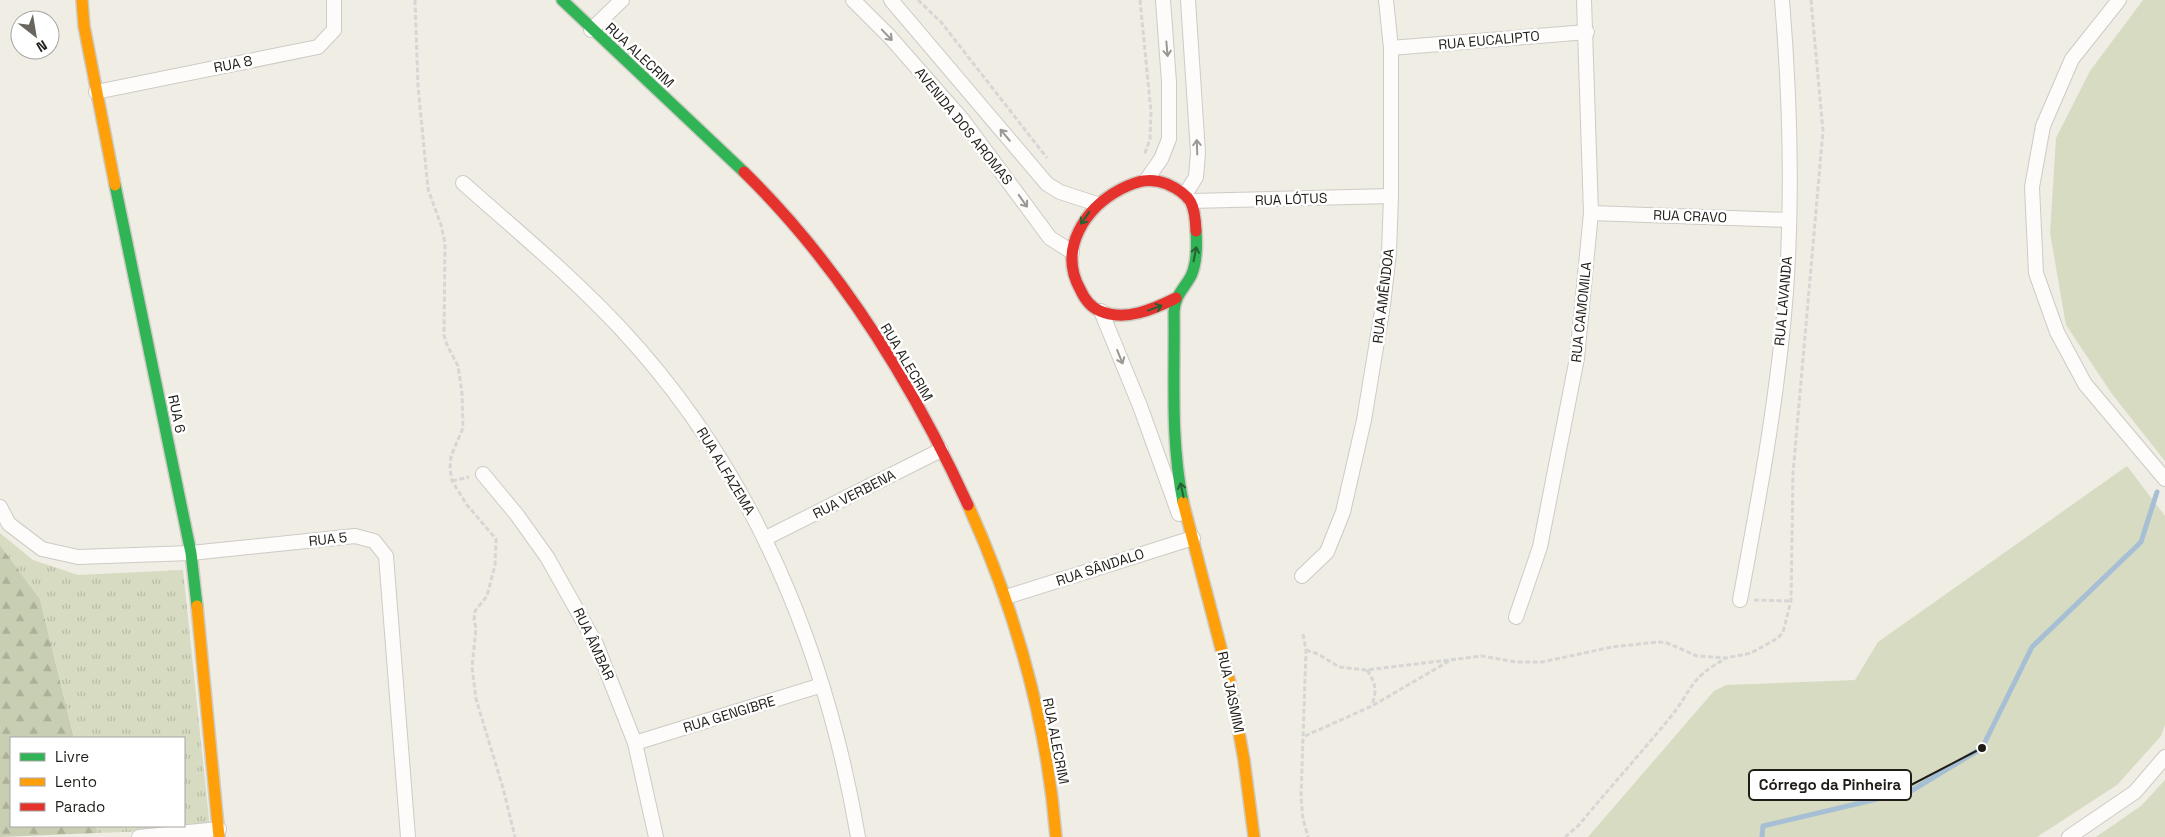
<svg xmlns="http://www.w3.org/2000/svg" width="2165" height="837" font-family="'Space Grotesk',sans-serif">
<defs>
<pattern id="forest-firs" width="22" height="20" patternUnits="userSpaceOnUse" patternTransform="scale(1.25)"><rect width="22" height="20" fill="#c8ceb2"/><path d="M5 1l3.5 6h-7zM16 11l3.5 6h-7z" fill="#acb098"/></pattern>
<pattern id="park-tufts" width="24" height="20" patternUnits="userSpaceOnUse" patternTransform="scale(1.25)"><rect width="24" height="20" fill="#d6dbc1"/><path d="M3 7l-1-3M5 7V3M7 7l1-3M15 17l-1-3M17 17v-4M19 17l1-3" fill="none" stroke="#b7bca5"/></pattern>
</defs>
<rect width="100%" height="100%" fill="#f0ede5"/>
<g fill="#d6dbc1">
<path d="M2143 0H2165V461L2112 394 2066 325 2050 233 2056 138 2090 71Z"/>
<path d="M2127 466 2165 516V725L2161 736 2117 785 2037 837H1588L1714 691 1726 685 1855 680 1878 642Z"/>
<path d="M2165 780V837H2096L2141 806Z"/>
</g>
<path fill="url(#forest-firs)" d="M0 545 40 599 74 738H11V826H96L97 833 0 837Z"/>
<path fill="url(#park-tufts)" d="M0 533 33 560 78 575 183 570 210 829 97 833 96 826H184V738H74L40 599 0 545Z"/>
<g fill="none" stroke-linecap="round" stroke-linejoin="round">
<path stroke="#a7bfd4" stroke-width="5" d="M1762 837 1763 826 1911 791 1982 748 2032 647 2141 542 2157 492"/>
<defs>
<g id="street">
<path d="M853 0 890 37 962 119 1050 238 1072 252"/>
<path d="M891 0 1047 184 1060 192 1097 204"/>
<path d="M2119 0 2072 59 2043 126 2032 187 2036 273 2057 332 2085 384 2165 479"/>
<path d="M591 30 622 0"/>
<path d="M1391 48 1587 32"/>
<path d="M96 92 318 47 334 30V0"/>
<path d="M1147 179 1161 159 1169 139V82L1163 0"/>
<path d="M463 183C517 231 573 277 622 330 753 471 826 649 858 837"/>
<path d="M1186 193 1196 177 1198 153 1188 0"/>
<path d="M1191 201 1391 196"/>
<path d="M1591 213 1789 220"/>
<path d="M1101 311 1140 406 1179 514"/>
<path d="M483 474 517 515 547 557 596 644 635 743 656 837"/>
<path d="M0 507 9 524 42 549 78 557 191 553 355 536 374 541 386 556 408 837"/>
<path d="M766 538 941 450"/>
<path d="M1302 576 1327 552 1343 512 1364 420 1383 305 1389 253 1391 196V48L1386 0"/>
<path d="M1006 597 1193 538"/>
<path d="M1740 600C1759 498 1778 396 1786 292 1793 194 1790 97 1782 0"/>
<path d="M1516 617 1540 547 1577 358 1591 213 1584 0"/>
<path d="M635 743 822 685"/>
<path d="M139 837 219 829"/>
<path d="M2069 837 2135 792 2165 757"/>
</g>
<g id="fast">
<path d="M562 0 744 172"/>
<path d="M115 185 191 553 197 606"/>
<path d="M1183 502C1170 438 1175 376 1174 312 1175 295 1184 289 1191 276 1197 263 1197 245 1196 231"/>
</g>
<g id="slow">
<path d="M82 0 84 26 115 185"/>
<path d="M1183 502 1230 683 1244 760 1254 837"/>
<path d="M968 505C1015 609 1047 723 1056 837"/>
<path d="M197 606 219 837"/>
</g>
<g id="jam">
<path d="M744 172C839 265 913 385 968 505"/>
<path d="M1176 298C1154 309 1125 322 1100 311 1090 307 1084 298 1080 289 1058 249 1085 208 1121 189 1137 181 1150 177 1167 184 1192 195 1195 205 1196 231"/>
</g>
</defs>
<use href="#street" stroke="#cdcbc4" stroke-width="16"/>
<use href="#fast" stroke="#cdcbc4" stroke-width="14"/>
<use href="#slow" stroke="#cdcbc4" stroke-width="14"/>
<use href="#jam" stroke="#cdcbc4" stroke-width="14"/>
<g stroke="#d7d6d4" stroke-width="3" stroke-dasharray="5 2.5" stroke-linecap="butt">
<path d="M415 0 418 86 428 189 441 225 445 243 444 335 447 345 458 366 462 393 463 428 451 456 450 468 452 481 467 505 496 539 495 565 487 596 475 611 474 620 476 628 472 667 476 699 503 788 515 837"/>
<path d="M918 0 941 22 1047 158"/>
<path d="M1140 0 1151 112 1150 139 1144 156"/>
<path d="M452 481 469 477"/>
<path d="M1754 600 1791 601"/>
<path d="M1303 634 1306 650 1301 797 1303 819 1308 837"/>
<path d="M1306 650 1318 654 1339 667 1366 670 1482 656 1516 662H1542L1612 647 1658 642 1667 643 1697 656 1726 658 1751 653 1778 638 1783 632 1791 601 1793 473 1823 131 1811 0"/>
<path d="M1367 670C1376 684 1377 689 1372 705"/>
<path d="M1305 736 1372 706 1449 661"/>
<path d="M1565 837 1578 826C1608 790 1639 755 1669 719 1692 691 1689 678 1725 659"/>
</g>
<use href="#street" stroke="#fdfcfb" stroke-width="14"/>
<use href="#fast" stroke="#30b455" stroke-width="11"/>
<use href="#slow" stroke="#ff9f0a" stroke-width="11"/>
<use href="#jam" stroke="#e5322d" stroke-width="11"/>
</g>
<defs><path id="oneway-shaft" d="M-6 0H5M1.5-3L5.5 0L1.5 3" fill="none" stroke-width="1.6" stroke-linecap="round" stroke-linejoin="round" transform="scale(1.25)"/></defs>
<g stroke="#9a9895">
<use href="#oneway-shaft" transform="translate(887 35) rotate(46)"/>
<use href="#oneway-shaft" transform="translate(1167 49) rotate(85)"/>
<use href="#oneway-shaft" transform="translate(1005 135) rotate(-130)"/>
<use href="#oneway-shaft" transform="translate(1197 147) rotate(-92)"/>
<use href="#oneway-shaft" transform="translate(1023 201) rotate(55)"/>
<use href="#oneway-shaft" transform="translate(1120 357) rotate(68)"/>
</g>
<g stroke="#276133">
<use href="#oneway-shaft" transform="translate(1085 218) rotate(125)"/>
<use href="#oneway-shaft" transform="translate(1195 254) rotate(-79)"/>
<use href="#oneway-shaft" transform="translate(1155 308) rotate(-20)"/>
<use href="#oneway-shaft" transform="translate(1182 490) rotate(-102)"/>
</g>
<g text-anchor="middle" stroke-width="5" stroke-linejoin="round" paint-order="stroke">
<g font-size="14" fill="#201d18" stroke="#fff">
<text transform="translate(1489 40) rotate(-5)" y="5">RUA EUCALIPTO</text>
<text transform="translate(640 55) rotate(43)" y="5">RUA ALECRIM</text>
<text transform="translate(233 64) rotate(-11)" y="5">RUA 8</text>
<text transform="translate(964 126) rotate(51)" y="5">AVENIDA DOS AROMAS</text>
<text transform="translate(1291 199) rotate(-2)" y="5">RUA LÓTUS</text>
<text transform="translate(1690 216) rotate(2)" y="5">RUA CRAVO</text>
<text transform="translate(1383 296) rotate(-83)" y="5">RUA AMÊNDOA</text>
<text transform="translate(1783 301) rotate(-85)" y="5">RUA LAVANDA</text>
<text transform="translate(1581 312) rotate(-84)" y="5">RUA CAMOMILA</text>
<text transform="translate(907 362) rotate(59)" y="5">RUA ALECRIM</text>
<text transform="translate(177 414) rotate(78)" y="5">RUA 6</text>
<text transform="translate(726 471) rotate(59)" y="5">RUA ALFAZEMA</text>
<text transform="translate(854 494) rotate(-27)" y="5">RUA VERBENA</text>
<text transform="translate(328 539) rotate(-6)" y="5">RUA 5</text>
<text transform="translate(1100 567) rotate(-18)" y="5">RUA SÂNDALO</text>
<text transform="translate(594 644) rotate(65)" y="5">RUA ÂMBAR</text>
<text transform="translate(1231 692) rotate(78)" y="5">RUA JASMIM</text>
<text transform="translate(729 714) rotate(-17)" y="5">RUA GENGIBRE</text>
<text transform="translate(1056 741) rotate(79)" y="5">RUA ALECRIM</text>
</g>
</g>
<path fill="none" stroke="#201d18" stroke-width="2" d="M1982 748L1911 785"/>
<circle fill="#201d18" stroke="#fff" stroke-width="2" cx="1982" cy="748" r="5"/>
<rect fill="#fff" stroke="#201d18" stroke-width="2" x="1749" y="770" width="162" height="30" rx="5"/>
<g font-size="15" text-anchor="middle" font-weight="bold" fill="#201d18">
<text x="1830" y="790">Córrego da Pinheira</text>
</g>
<rect x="10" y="737" width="175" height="90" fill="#ffffff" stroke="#a6a5a3"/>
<rect x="20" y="753" width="25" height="8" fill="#30b455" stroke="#a6a5a3"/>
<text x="55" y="762" font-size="15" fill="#201d18">Livre</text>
<rect x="20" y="778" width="25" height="8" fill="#ff9f0a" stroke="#a6a5a3"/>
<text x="55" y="787" font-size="15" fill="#201d18">Lento</text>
<rect x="20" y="803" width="25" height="8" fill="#e5322d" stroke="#a6a5a3"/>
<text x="55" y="812" font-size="15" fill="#201d18">Parado</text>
<g transform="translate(35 35) rotate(149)"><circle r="24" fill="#ffffff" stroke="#a6a5a3"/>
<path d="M0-4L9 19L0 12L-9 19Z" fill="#696660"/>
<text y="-8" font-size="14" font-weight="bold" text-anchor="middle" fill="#201d18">N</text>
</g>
</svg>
